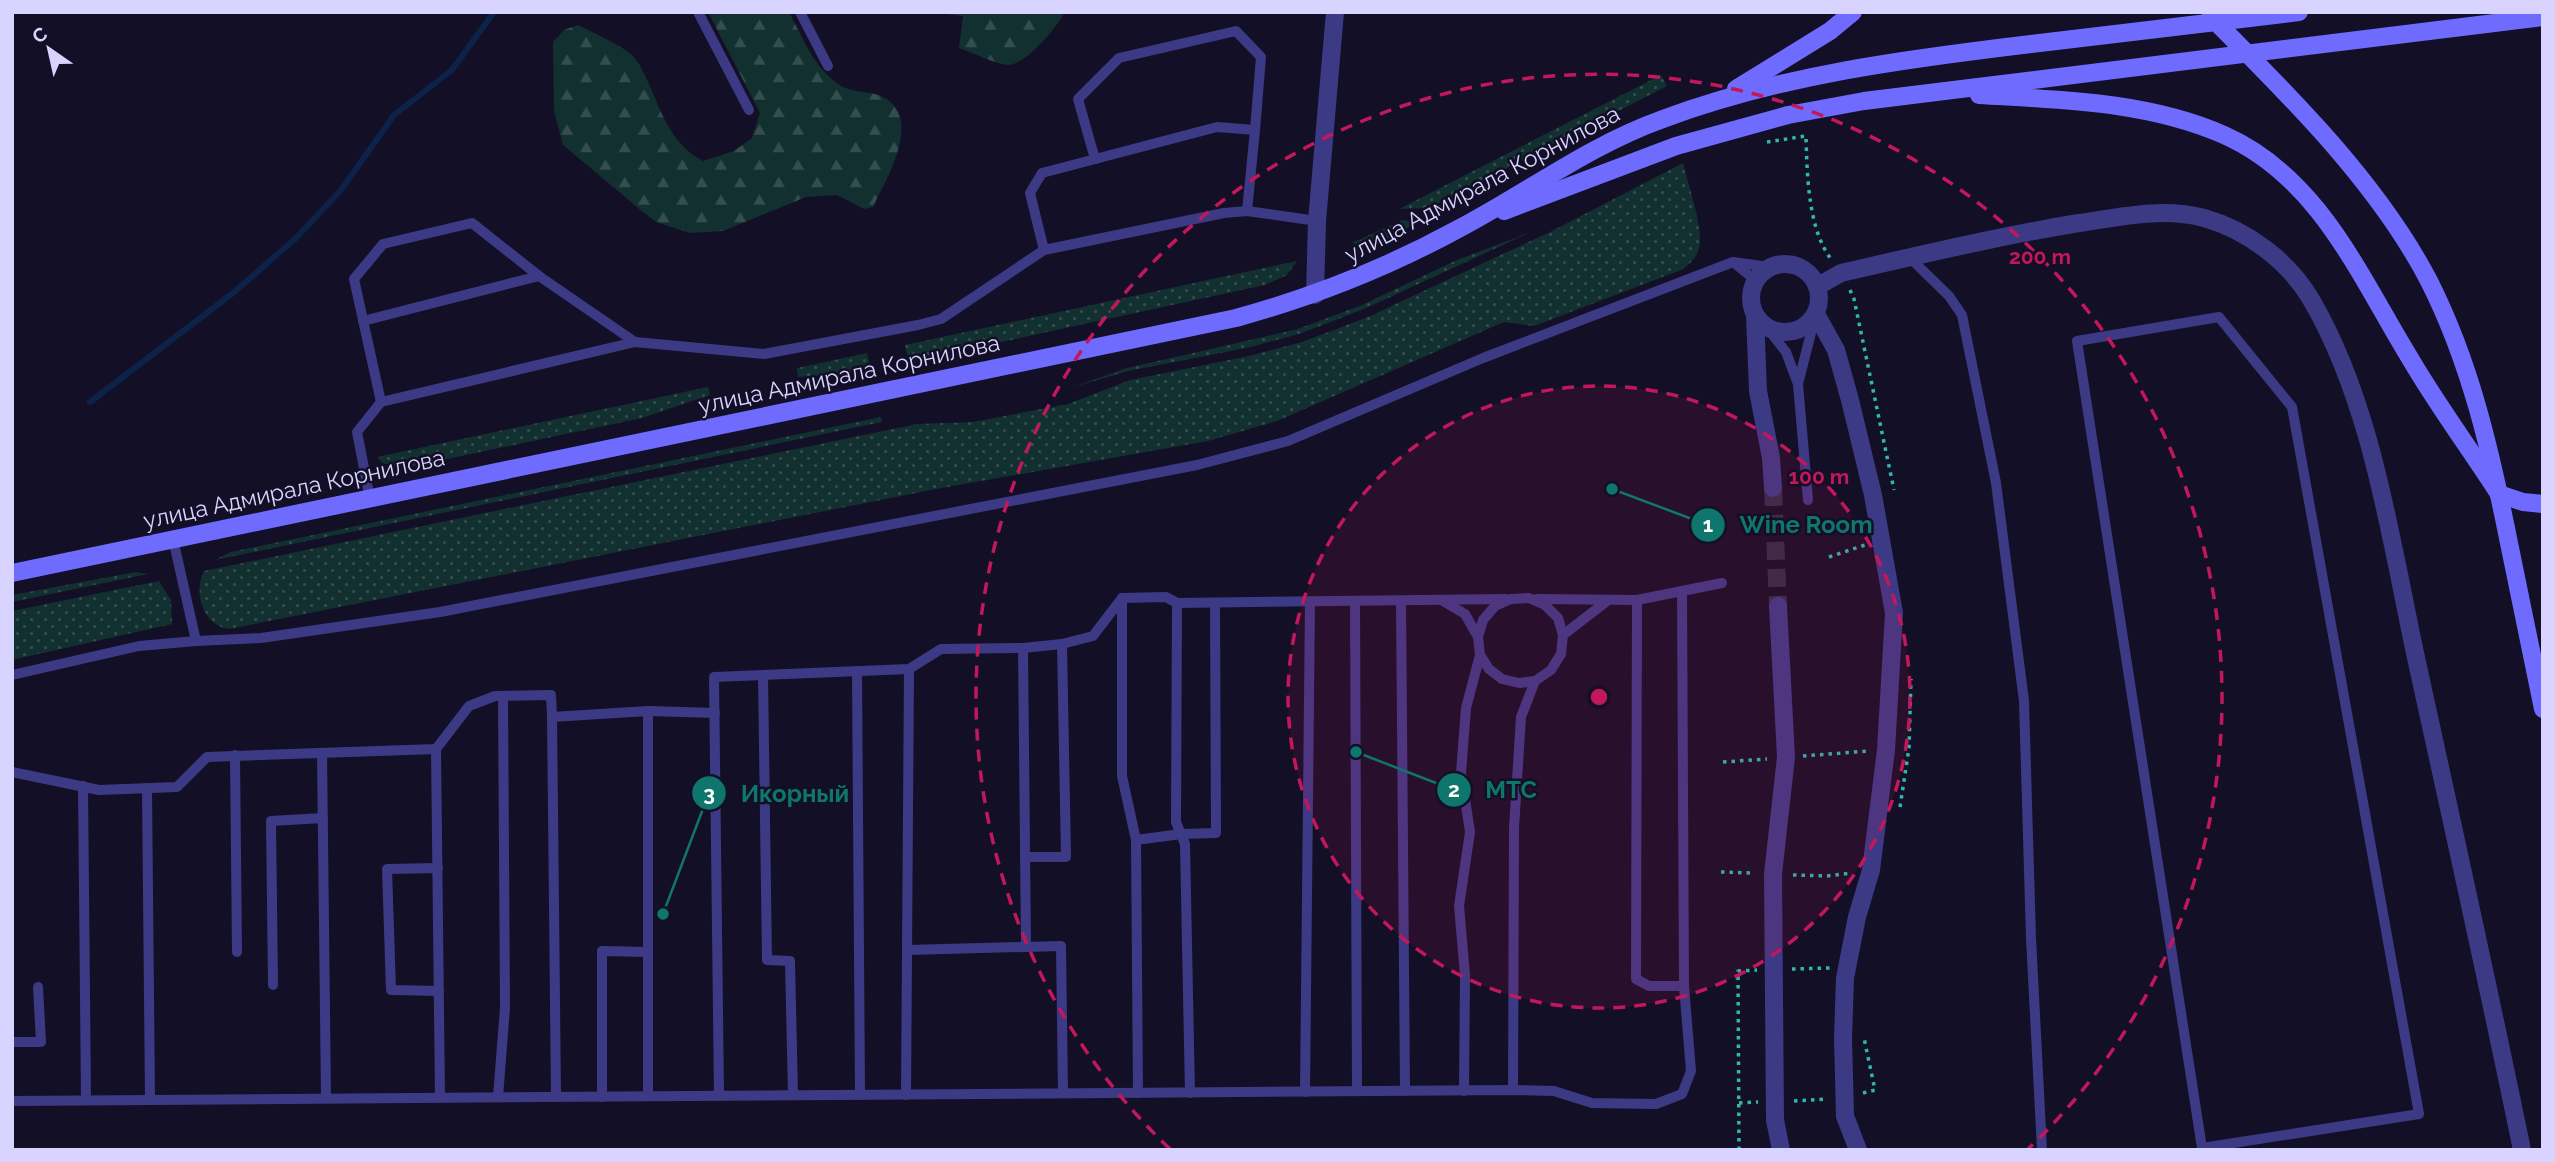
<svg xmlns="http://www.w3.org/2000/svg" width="2555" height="1162" font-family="Raleway,sans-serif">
<defs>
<pattern id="green-dots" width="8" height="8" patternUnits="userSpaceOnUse" patternTransform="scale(1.75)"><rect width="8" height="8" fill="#12302f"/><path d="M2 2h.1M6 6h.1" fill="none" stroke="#344d4e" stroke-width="1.8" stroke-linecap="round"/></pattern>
<pattern id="forest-firs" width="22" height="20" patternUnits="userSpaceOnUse" patternTransform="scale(1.75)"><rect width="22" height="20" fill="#12302f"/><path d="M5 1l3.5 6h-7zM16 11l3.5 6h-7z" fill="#344d4e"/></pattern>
</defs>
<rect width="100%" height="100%" fill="#130f26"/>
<g fill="url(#green-dots)">
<path d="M1661 75 1667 86 1429 208 1399 209Z"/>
<path d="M1683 163C1688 183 1700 219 1700 239 1701 253 1692 263 1681 270L1534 326 1504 322 1277 421 1208 441 936 489 229 629C203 626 193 592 204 571L917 424 973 422 1068 404 1130 380 1249 356 1302 342 1368 317 1552 231Z"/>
<path d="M1402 220 1419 222C1399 232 1375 250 1352 243Z"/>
<path d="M1531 232 1364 309 1299 334 1246 348 1128 371 1070 388 1127 368 1298 329 1362 305 1457 260Z"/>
<path d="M1297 261 1287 275 1265 285 909 362 905 345Z"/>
<path d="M867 353 871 371 798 377 797 368Z"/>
<path d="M708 387 710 395 642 418 404 468 382 463 377 457Z"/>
<path d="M881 417 882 422 215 560 231 552Z"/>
<path d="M136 572 148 574 12 602V595Z"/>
<path d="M159 581 171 600 172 624 12 660V611Z"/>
</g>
<g fill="url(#forest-firs)">
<path d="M708 12H789C803 38 813 66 838 84 852 94 871 90 885 98 923 120 885 181 873 207L864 209 837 195 806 197 723 231 690 233 656 222 643 212 563 145 554 111 553 42 564 30 578 25C590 31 629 49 635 58 658 92 662 140 703 161L734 151 752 138 760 113Z"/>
<path d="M930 12H1065C1057 27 1026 65 1008 65 996 64 971 52 959 48L963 16Z"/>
</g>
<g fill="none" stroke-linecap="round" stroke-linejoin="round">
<path stroke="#0c2248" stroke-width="6" d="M90 402 233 293 296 238 341 190 394 115 452 70 494 12"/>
<path stroke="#312d47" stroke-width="18" stroke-dasharray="18 9" stroke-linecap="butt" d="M1773 488 1778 606"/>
<g stroke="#2fb8b0" stroke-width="3.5" stroke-dasharray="3.5 5" stroke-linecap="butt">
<path d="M1767 142 1806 136C1807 174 1808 229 1831 259"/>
<path d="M1850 290 1854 299 1894 490"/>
<path d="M1822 479 1850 475"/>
<path d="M1829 557 1865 545"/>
<path d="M1803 756 1868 751"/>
<path d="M1723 762 1767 759"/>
<path d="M1900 807 1909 748 1911 679"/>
<path d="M1721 872 1753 873"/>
<path d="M1793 875 1827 876 1851 873"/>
<path d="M1792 969 1830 968"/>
<path d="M1863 1093 1875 1090 1864 1038"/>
<path d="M1794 1101 1828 1099"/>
<path d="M1739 1103 1758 1102"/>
<path d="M1739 1150 1738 971 1757 970"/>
</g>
<g stroke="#3d3a85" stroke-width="10">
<path d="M698 12 749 110"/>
<path d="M800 12 828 66"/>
<path d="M1095 159 1078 99 1119 58 1236 31 1261 57 1255 130"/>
<path d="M1044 250 1030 193 1042 173 1217 127 1255 130 1247 211"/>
<path d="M1910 258 1949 296 1962 315 1996 483 2024 701 2031 938 2042 1150"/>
<path d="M1733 262 1755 280"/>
<path d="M363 321 539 276 635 342"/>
<path d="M1768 329 1786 352 1798 384 1808 500"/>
<path d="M1798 384 1815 317"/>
<path d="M381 402 354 279 383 244 472 223 539 276"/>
<path d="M370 499 357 432 381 402 635 342 764 354 918 325 941 319 1044 250 1224 213 1247 211 1317 221"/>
<path d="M173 539 196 641"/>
<path d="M1537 599 1637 600 1722 583"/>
<path d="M1637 600 1636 979 1649 986H1684L1682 591"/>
<path d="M1355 601 1357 1091"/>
<path d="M1401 601 1405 1091"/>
<path d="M1443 601 1465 614 1478 637"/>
<path d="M1177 603 1176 822 1185 844 1190 1093"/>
<path d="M1563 635 1607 601"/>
<path d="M1023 648 1026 947"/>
<path d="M857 671 860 1095"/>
<path d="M12 675 139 646 196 641 261 638 440 612 1197 465 1288 441 1483 358 1733 262 1769 267"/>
<path d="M763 675 767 960 790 961 793 1095"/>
<path d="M648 711 715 713"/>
<path d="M436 749 440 1098"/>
<path d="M322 753 326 1098"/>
<path d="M235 755 237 952"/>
<path d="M12 772 99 790 177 787 207 757 436 749 469 706 495 696 551 695 552 717"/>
<path d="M83 786 86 1100"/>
<path d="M147 788 150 1100"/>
<path d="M1136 840 1122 776V598L1166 597 1177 603 1506 599"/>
<path d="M1025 857H1066L1062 644"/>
<path d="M438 868 387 869 391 990 439 991"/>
<path d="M907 950 1061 946 1063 1093"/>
<path d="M273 985 271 821 323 818"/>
<path d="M12 1042H41L38 987"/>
<path d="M1513 1090 1514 828 1521 717 1535 681"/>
<path d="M1464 1091 1465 975 1459 906 1470 832 1461 773 1466 708 1480 655 1478 637 1483 620 1495 606 1511 599 1529 598 1545 605 1558 618 1563 635 1561 654 1551 670 1535 681 1519 683 1502 679 1489 669 1480 655"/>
<path d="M1305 1092 1310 602"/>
<path d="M1138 1093 1136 840 1181 834 1216 833 1215 603"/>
<path d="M906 1095 909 669"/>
<path d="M719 1096 714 677 909 669 941 649 1023 648 1062 644 1093 636 1122 598"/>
<path d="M498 1097 505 1008 503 696"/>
<path d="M556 1097 552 717 648 711V1096"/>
<path d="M602 1097V951L648 952"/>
<path d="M12 1101 1513 1090 1554 1091 1592 1103 1656 1104 1682 1094 1691 1071 1684 986"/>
<path d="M2202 1148 2419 1114 2292 407 2219 317 2077 341 2202 1148V1150"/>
</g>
<g stroke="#3d3a85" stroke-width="18">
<circle cx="1785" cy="298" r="34"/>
<path d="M1818 286 1841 273C1920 255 1999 236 2079 223 2120 217 2163 207 2204 218 2247 230 2289 261 2312 301 2372 405 2390 536 2415 653 2451 818 2488 984 2522 1150"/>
<path d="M1315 295 1317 221 1335 12"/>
<path d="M1816 314 1836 350 1850 400 1873 495 1894 613 1886 750 1871 870 1857 917 1845 978 1843 1038 1845 1116 1858 1150"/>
<path d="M1755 316 1758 391 1771 458 1773 488"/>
<path d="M1778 606 1786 757 1773 874 1775 1120 1781 1150"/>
</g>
<g stroke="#6f6bff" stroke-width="18">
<path d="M2211 17C2289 95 2378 183 2429 281 2471 364 2491 453 2509 543 2520 598 2532 654 2543 709"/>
<path d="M1736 89 1830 31 1853 12"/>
<path d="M1979 95C2061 100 2147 101 2224 135 2319 177 2360 277 2411 360 2438 406 2470 449 2499 494L2523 502 2543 504"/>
<path d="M1504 211 1676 146 1788 115 1864 101 2543 17"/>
<path d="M12 573 1236 318C1316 296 1387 268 1460 228 1528 192 1590 145 1663 119 1781 75 1906 59 2031 44 2121 33 2210 23 2299 12"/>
</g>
</g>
<circle cx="1599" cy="697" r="311" fill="#c2185b" fill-opacity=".12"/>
<g fill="none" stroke="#c2185b" stroke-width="3.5" stroke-dasharray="12 9">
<circle cx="1599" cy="697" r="311"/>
<path d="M1170 1149A623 623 0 1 1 2028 1149"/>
</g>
<g text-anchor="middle" stroke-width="5" stroke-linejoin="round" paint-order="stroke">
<g font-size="23" fill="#d9d4ff" stroke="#130f26">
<text transform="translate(1482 184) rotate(-28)" y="8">улица Адмирала Корнилова</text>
<text transform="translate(849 374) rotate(-12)" y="8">улица Адмирала Корнилова</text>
<text transform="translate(294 489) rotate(-12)" y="8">улица Адмирала Корнилова</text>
</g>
</g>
<circle cx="1599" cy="697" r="10" fill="#c2185b" stroke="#130f26" stroke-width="3.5"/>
<g font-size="21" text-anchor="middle" font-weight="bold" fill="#c2185b" stroke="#130f26" stroke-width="5" stroke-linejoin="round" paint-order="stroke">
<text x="2040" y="264">200 m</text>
<text x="1819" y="484">100 m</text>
</g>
<path fill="none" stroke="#0f766e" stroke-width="2.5" d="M1612 489L1708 525M1356 752L1454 790M663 914L709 793"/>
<g fill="#0f766e" stroke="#130f26" stroke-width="2.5">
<circle cx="1612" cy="489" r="7"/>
<circle cx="1356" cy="752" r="7"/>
<circle cx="663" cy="914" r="7"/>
<circle cx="1708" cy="525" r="18"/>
<circle cx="1454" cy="790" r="18"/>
<circle cx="709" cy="793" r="18"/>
</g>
<g font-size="21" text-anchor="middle" font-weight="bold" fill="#fff">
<text x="1708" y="532">1</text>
<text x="1454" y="797">2</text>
<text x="709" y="801">3</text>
</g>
<g font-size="24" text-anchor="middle" font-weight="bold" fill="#0f766e" stroke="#130f26" stroke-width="5" stroke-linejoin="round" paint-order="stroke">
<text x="1806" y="533">Wine Room</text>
<text x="1511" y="798">МТС</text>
<text x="795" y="802">Икорный</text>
</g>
<rect width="2555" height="1162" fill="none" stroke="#d9d4ff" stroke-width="28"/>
<g transform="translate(49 49) rotate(326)" stroke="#130f26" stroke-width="5" paint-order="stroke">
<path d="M0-5L12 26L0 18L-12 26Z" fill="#d9d4ff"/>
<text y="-10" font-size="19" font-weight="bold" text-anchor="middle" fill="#d9d4ff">С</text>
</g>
</svg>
